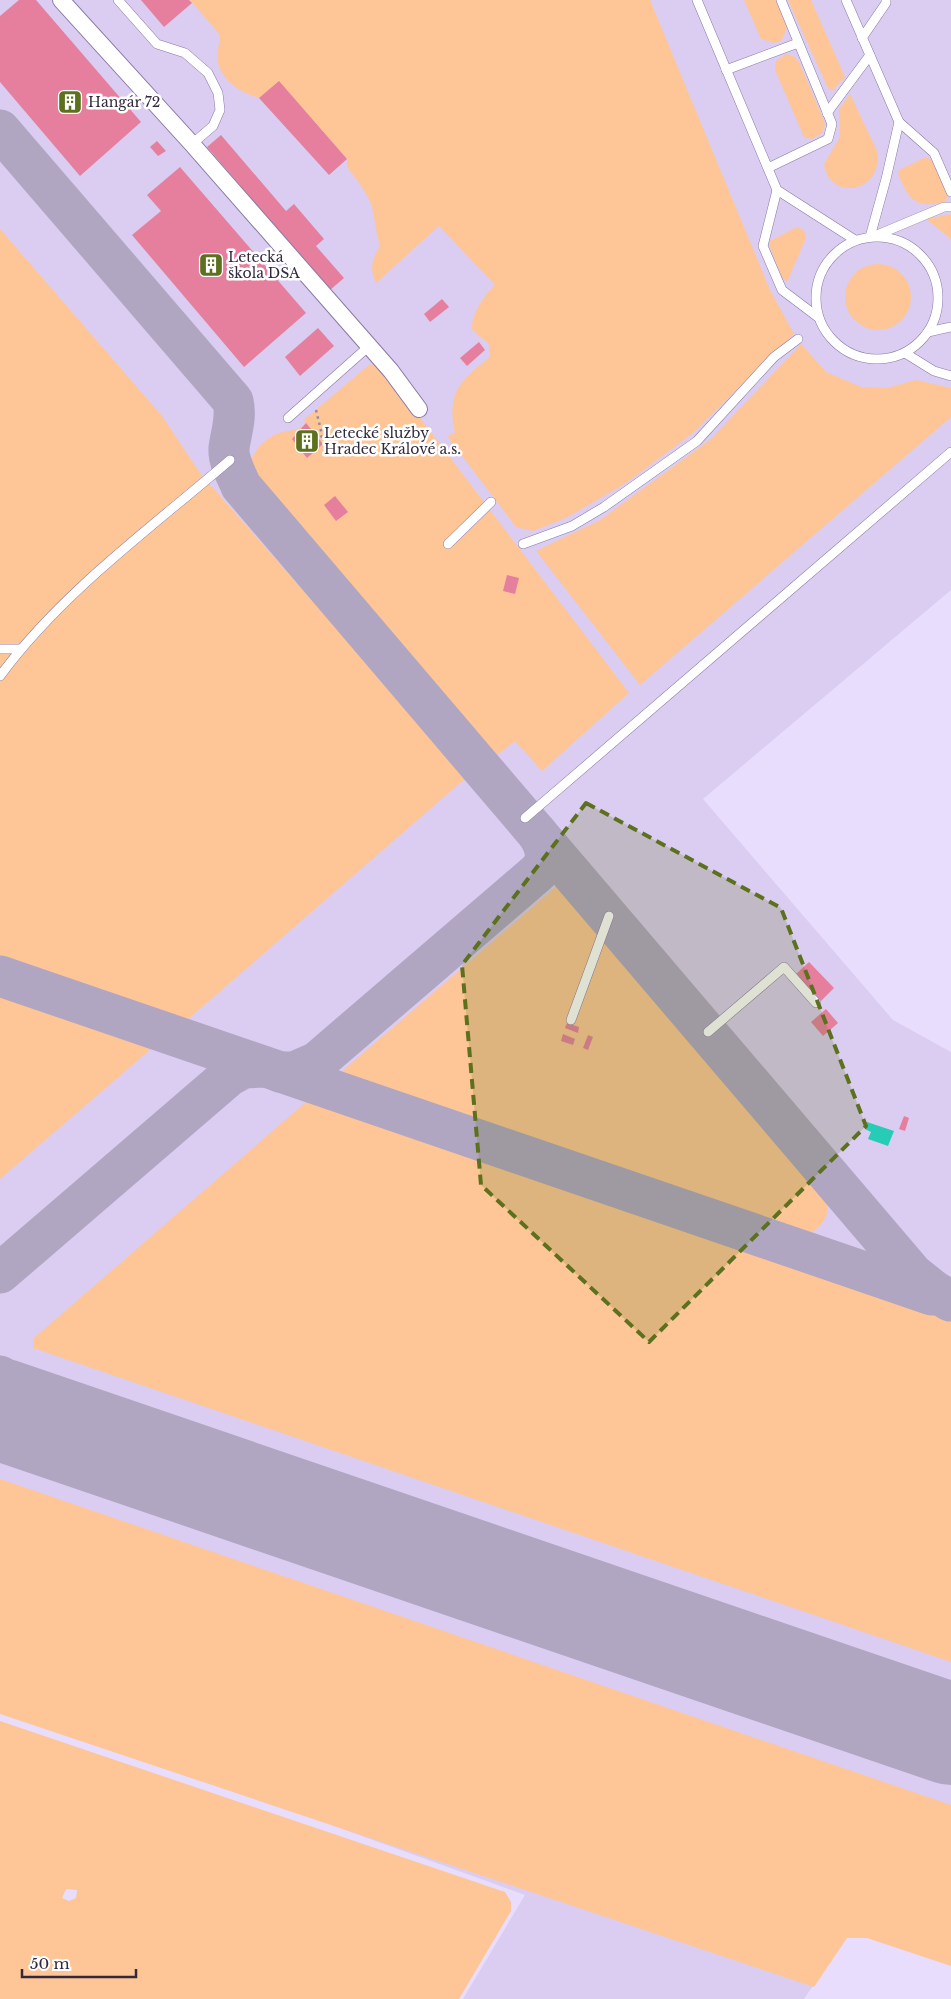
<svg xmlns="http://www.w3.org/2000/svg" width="951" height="1999" font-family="'Libre Baskerville',serif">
<rect width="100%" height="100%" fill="#e8ddfd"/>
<path fill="#dacdf1" d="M0 0H951V590L703 799 893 1020 951 1052V1958L854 1925 804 1999H463L525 1895 124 1750 0 1712Z"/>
<g fill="#fec696" fill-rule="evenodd">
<path d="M190 0H650L770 290 794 334 693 433 626 483 568 517 546 526 532 531 516 527 447 436 455 433C446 392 461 380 490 357L489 344 471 329C474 310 482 298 495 285L439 226 376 283C369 269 372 259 380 246 376 233 375 220 372 207 367 192 356 179 347 167V159L279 82 259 98C242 93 223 82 218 63 216 55 220 43 220 35Z"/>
<path d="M744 0H776L787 27 782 40 774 43 761 39Z"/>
<path d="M788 0H811L845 77 832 91 828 88Z"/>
<path d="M786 54 793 56 799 62 822 116 825 124 822 133 812 139 804 137 775 70 776 61Z"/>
<path d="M850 94 877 151C884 193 829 202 824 164L840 137 839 109Z"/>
<path d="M926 157 933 161 948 195 945 202C915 209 909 200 898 174L901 169Z"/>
<path d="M951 214V239L926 219Z"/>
<path d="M797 227 804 230 806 238 787 282 782 278 768 242Z"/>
<path d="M0 229 162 416 200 473 467 777 186 1021 0 958Z"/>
<circle cx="878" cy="297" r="33"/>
<path d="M801 344 826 372 861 387 887 388 916 380 951 388V417L640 685 536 551 600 520 711 439Z"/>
<path d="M370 364 383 369 629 693 542 771 515 741 496 756 255 478 249 465C255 449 266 436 283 432 293 430 298 430 306 424L304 420Z"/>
<path d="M558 885 824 1195C832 1214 825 1223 810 1234L339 1074Z"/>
<path d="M0 997 151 1049 0 1179Z"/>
<path d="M306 1102 951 1321V1662L33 1348 34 1338Z"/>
<path d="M0 1479 951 1805V1966L867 1938H847L814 1987 0 1714Z"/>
<path d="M0 1721 505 1892 511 1902V1911L459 1999H0ZM66 1889 77 1890 76 1898 69 1901 62 1898Z"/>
</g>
<path fill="#27ccb7" d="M867 1122 894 1131 888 1146 868 1139 871 1132 865 1129Z"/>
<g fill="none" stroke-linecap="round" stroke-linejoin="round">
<g stroke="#b0a6c2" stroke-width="41">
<path d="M0 130 233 401C237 418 231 432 229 448 228 461 236 474 241 486L913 1274 933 1290 950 1301"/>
<path d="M0 976 932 1295"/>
<path d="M280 1072H294L317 1062 537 873C550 861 546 847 537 833"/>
<path d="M0 1273 229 1076 244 1068 265 1067"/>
<path d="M0 1376 15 1399 36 1416 187 1470"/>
</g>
<path stroke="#b0a6c2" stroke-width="102" d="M0 1409 951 1734"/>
</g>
<g fill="#e57f9d">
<path d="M19 0H36L141 122 80 176 0 82V16Z"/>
<path d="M141 0H189L192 3 164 27Z"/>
<path d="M279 81 347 159 329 175 259 98Z"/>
<path d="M221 135 286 211 294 204 324 239 316 246 344 278 330 290 207 147Z"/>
<path d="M157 141 166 151 158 156 150 147Z"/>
<path d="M180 167 306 313 244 367 132 235 161 211 147 195Z"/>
<path d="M442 299 449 307 430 322 424 314Z"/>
<path d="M318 328 334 346 300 376 285 357Z"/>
<path d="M479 342 485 350 467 366 460 358Z"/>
<path d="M306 423 323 444 307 458 292 439Z"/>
<path d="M335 496 348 512 336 521 324 505Z"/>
<path d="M507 575 519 578 515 594 503 591Z"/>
<path d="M809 962 834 988 821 1001 796 974Z"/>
<path d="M826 1009 838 1023 823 1036 811 1022Z"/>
<path d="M567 1023 579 1027 578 1033 565 1028Z"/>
<path d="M563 1034 575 1039 573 1045 561 1041Z"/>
<path d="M588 1035 593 1037 588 1050 583 1048Z"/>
<path d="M904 1116 909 1118 905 1131 899 1129Z"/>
</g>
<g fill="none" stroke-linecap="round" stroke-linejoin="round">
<defs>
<g id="service">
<path d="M118 0 157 44 185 53 208 73 218 93 220 110 213 126 192 144"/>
<path d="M697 0 777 190 855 240"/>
<path d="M846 0 899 122 934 153 951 192"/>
<path d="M862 38 886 3V0"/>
<path d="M726 70 798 43"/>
<path d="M827 113 870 55"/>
<path d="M768 168 828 139 832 124 781 0"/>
<path d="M777 190 763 246 782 290 819 318"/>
<path d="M877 235 944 207H951"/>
<circle cx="877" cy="298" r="61"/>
<path d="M870 237 886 179 899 122"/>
<path d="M928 332 951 327"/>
<path d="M905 353 934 371 951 376"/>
<path d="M288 418 368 347"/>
<path d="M448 544 491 502"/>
<path d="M523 544 572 526 604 507 697 441 774 357 798 339"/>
<path d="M0 649H20"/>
<path d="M0 676C62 592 151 528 230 460"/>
<path d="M525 818 951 452"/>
<path d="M571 1020 609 916"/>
<path d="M708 1032 784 967 816 1003"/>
</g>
<path id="minor" d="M61 0 192 144 391 371 419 409"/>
</defs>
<use href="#service" stroke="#8977a6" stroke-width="10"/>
<use href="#minor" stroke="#8977a6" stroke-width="18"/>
<path stroke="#958ba6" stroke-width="2.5" stroke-dasharray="2.5 4" stroke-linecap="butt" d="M316 410 322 435 321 438"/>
<use href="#service" stroke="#fff" stroke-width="9"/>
<use href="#minor" stroke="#fff" stroke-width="16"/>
</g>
<path fill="#5d701e" fill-opacity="0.2" stroke="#5d701e" stroke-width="4" stroke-dasharray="10 6" stroke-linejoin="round" d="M586 803 781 908 866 1126 649 1342 481 1185 462 965Z"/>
<defs>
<symbol id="building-square" viewBox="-11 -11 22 22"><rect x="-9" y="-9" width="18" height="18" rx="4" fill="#5d701e" stroke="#fff"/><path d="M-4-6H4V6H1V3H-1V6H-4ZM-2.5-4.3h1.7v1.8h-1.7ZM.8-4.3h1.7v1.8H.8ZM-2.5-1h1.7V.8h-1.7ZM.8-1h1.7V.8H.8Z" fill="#fff"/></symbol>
</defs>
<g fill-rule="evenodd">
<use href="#building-square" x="56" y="88" width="28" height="28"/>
<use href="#building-square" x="197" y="251" width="28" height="28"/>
<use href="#building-square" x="293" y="427" width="28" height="28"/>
</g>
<g text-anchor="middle" stroke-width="5" stroke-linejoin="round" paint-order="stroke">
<g font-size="14" fill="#31293d" stroke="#fff" text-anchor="start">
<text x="88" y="107">Hangár 72</text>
<text x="228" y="262">Letecká<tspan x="228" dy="16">škola DSA</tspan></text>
<text x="324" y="438">Letecké služby<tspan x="324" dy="16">Hradec Králové a.s.</tspan></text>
</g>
</g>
<path d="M22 1969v8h114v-8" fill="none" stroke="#31293d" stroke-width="2.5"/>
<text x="30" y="1969" font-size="15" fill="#31293d" stroke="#ffffff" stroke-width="4" paint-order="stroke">50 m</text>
</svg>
